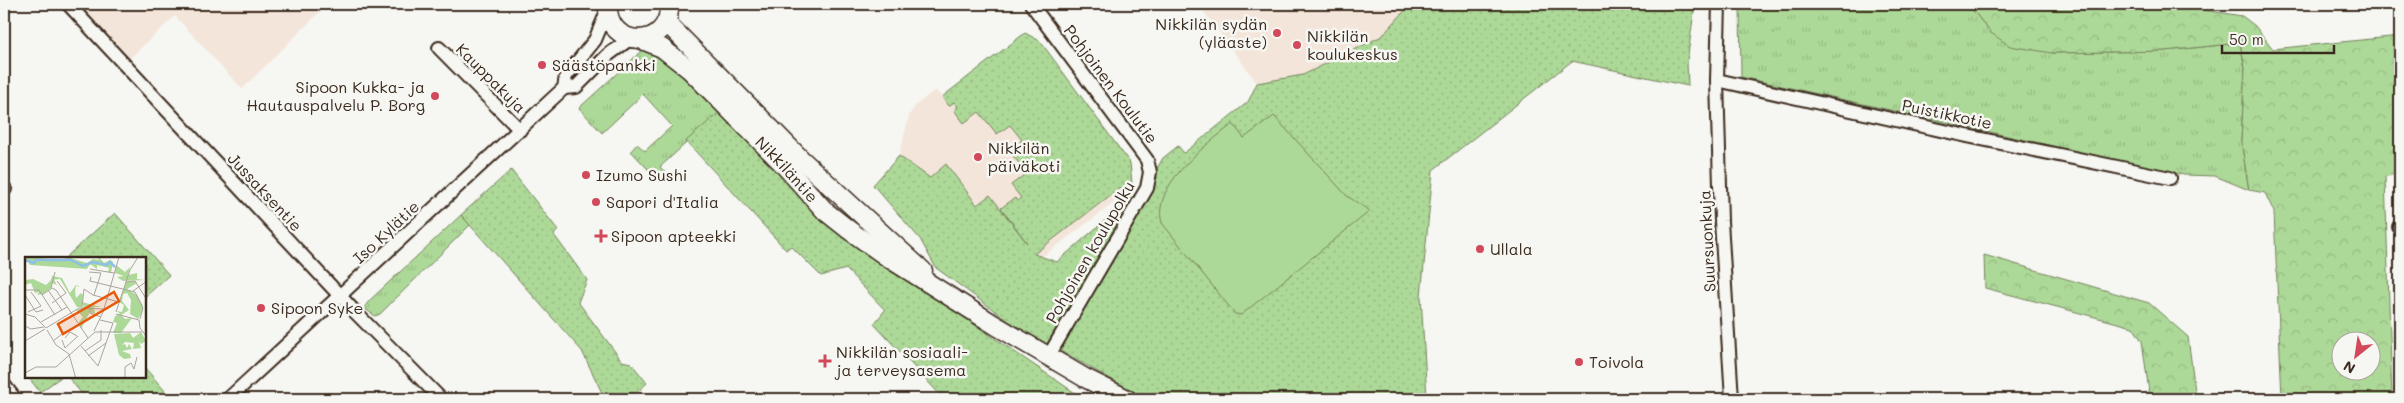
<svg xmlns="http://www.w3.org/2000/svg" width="2404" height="403" font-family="Mali,sans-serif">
<defs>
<pattern id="grass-tufts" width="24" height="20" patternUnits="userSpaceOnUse" patternTransform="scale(1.25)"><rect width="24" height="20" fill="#add998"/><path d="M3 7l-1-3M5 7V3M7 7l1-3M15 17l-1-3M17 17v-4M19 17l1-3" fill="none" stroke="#96ba83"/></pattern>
<pattern id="forest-crowns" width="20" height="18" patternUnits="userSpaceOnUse" patternTransform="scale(1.25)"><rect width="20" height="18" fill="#add998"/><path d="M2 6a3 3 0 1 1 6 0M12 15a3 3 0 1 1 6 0" fill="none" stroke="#96ba83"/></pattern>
<pattern id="park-dots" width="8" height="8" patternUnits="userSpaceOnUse" patternTransform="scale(1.25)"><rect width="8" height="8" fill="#add998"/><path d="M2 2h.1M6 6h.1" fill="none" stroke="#96ba83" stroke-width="1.8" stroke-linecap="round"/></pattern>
</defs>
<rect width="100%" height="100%" fill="#f6f6f2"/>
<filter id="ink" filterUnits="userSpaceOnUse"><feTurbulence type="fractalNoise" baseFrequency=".02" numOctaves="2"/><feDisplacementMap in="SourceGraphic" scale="10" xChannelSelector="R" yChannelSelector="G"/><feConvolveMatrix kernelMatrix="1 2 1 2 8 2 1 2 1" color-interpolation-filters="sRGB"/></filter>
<g filter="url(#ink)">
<g fill="#f4e5da">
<path d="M71 4H328L242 89 175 16 130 58 122 62Z"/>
<path d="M1198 4H1411L1383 36 1303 75 1257 83Z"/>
<path d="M1025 33 1040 41 1130 163 1132 183 1127 193 1042 257 1035 254 990 195 977 205 946 165 930 178 899 156 909 116 915 106 935 90 942 97Z"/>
</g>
<g fill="url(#grass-tufts)" stroke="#74825b">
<path d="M1740 4H1968L1991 33 2052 53 2165 51 2240 43 2245 68 2241 141 2249 190 2215 176 2184 175 1741 77Z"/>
<path d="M647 46 670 59 721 111 660 167 666 173 659 181 631 151 637 144 645 151 672 126 643 94 602 133 579 108Z"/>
<path d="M461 215 470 225 380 314 375 316 364 308 369 301Z"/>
</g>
<g fill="url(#forest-crowns)" stroke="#74825b" fill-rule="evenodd">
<path d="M1968 4H2165L2242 16 2255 26 2273 49 2400 36V175L2385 176 2392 399H2282L2274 212 2265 193 2249 190 2241 141 2245 68 2240 43 2165 51 2052 53 2010 46 1991 33ZM2342 340H2372V370H2342Z"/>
<path d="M1984 255 2149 303 2188 337 2196 399H2150L2142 341 2133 327 1985 288Z"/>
</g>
<g fill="url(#park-dots)" stroke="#74825b">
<path d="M1411 4H1695L1687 62 1688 86 1572 61 1433 170 1421 296 1427 399H1147L1017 327 936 268 920 239 873 185 899 156 930 178 946 164 977 205 990 195 1027 243 1001 208 1015 198 1017 201 1021 198 1011 185 1027 173 1009 151 1022 140 1010 125 997 134 979 112 964 123 954 110 958 107 954 102 949 106 942 97 1025 33 1040 41 1130 163 1132 183 1127 193 1120 188 1034 254 1057 262 1149 182 1163 158 1178 146 1184 153 1248 102 1257 83 1303 75 1382 36Z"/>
<path d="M721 111 866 251 1084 399H944L874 324 885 310 846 269 821 276 791 246 786 250 686 141Z"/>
<path d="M511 170 558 230 554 235 587 280 578 302 622 361 631 363 647 383 630 399H605L582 351 461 215Z"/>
<path d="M115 213 169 275 145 297V258H65Z"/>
<path d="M145 368 172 399H86L68 377H145Z"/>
<path d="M28 377H61L40 392Z"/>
</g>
<path fill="#add998" stroke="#74825b" d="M1274 116 1347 196 1370 211 1241 315 1235 314 1162 223C1151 185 1207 144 1233 124L1244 138Z"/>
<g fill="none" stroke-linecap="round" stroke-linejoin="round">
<defs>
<g id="street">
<path d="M68 4 355 312 441 399"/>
<path d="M1031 4 1147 160 1150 172 1147 188 1048 357"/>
<path d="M1719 4 1717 80 1721 221 1732 399"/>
<path d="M439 48 520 130"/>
<path d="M1717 80 1967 136 2170 178"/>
<path d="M564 88 576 87 608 55 631 38"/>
<path d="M4 190 5 189"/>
<path d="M2399 227H2400"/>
<path d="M4 385 15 399"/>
<path d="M228 399 564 88 566 76 595 40 608 9"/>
</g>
<g id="secondary">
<path d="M608 4C605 50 672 51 669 4"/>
<path d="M666 22 803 161 923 271"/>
<path id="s1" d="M640 39 662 48 690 70 782 163 825 211 849 230 887 257 995 325 1085 378 1127 399"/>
</g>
</defs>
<use href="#street" stroke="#3b2a1e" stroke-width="16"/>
<use href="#secondary" stroke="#3b2a1e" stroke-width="21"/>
<use href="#street" stroke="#f6f6f2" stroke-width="12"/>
<use href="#secondary" stroke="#f6f6f2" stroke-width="18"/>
</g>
</g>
<g fill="#d1495b" stroke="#f6f6f2" stroke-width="2">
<circle cx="1277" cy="33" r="5"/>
<circle cx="1297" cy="45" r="5"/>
<circle cx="542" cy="65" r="5"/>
<circle cx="435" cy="96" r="5"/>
<circle cx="978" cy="157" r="5"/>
<circle cx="586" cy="175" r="5"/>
<circle cx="596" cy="202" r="5"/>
<path d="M598.5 228.5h5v5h5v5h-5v5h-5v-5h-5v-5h5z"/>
<circle cx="1480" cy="249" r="5"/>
<circle cx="261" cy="308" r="5"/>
<path d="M822.5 353.5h5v5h5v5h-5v5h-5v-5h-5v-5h5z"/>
<circle cx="1579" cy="362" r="5"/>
</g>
<g text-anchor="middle" stroke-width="5" stroke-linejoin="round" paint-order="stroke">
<g font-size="16" fill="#3b2a1e" stroke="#f6f6f2" text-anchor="start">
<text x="1267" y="30" text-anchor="end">Nikkilän sydän<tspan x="1267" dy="18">(yläaste)</tspan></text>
<text x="1307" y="42">Nikkilän<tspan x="1307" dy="18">koulukeskus</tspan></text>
<text x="552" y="71">Säästöpankki</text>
<text x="425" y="93" text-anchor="end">Sipoon Kukka- ja<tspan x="425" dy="18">Hautauspalvelu P. Borg</tspan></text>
<text x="988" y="154">Nikkilän<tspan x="988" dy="18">päiväkoti</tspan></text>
<text x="596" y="181">Izumo Sushi</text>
<text x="606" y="208">Sapori d'Italia</text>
<text x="611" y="242">Sipoon apteekki</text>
<text x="1490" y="255">Ullala</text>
<text x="271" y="314">Sipoon Syke</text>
<text x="836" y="358">Nikkilän sosiaali-<tspan x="836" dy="18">ja terveysasema</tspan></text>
<text x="1589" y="368">Toivola</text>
</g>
<g font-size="16" fill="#3b2a1e" stroke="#f6f6f2">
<text transform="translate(491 78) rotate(45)" y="6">Kauppakuja</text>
<text transform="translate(1111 84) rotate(53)" y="6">Pohjoinen Koulutie</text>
<text transform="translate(1947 114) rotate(12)" y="6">Puistikkotie</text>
<text dy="6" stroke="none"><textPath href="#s1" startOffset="198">Nikkiläntie</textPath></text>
<text transform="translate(265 192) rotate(47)" y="6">Jussaksentie</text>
<text transform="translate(386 232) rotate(-43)" y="6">Iso Kylätie</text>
<text transform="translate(1707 241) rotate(-93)" y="6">Suursuonkuja</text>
<text transform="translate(1090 252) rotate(-60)" y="6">Pohjoinen koulupolku</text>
</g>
</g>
<g transform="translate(25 257)">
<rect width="121" height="121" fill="#f6f6f2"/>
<path d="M0 0 39 3 42 0 62 6 68 2 74 3 72 0H74L79 6 85 3 88 5 86 16 83 15 84 11 72 8V12L65 7 62 12 5 8ZM91 8 100 15 105 10 103 18 112 16V22L120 23 98 24 92 20 99 19 90 16ZM27 19 37 21 45 36 51 28 56 30 51 29 50 34 51 41 56 36 58 38 57 50H52L35 22 26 23Z" fill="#add998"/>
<path d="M28 21 32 28 27 26 26 31 18 37 12 38 14 35 10 36 6 26 0 28V23L8 22 21 28Z" fill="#add998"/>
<path d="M110 24 112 26 102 32 112 38 118 49 117 56 113 62 105 57 106 43 102 36 98 37 97 44 104 53 96 58 100 62 107 61 96 76H88L92 66 88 65 90 59 95 57 92 54 97 55 99 48 94 45 101 25ZM57 45 76 50H69L70 57 65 55 56 72 54 65 58 60 51 53 59 50ZM116 75 121 84 116 87 114 84 116 91 108 92 109 86 100 85 97 88 100 87 102 91 104 87 107 92 97 94 105 97 106 101 99 102 94 98 89 77 105 76 108 81Z" fill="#add998"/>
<path fill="none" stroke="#8dbfe9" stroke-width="2.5" d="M0 3 9 6 11 3H26M26 3H46L58 9 68 5 82 8 85 5 90 10"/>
<path fill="none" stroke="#aba49d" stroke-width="1" d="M65 12 89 16M64 15 76 16 69 38M66 20 65 24 110 35 118 51 115 62M101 25 110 24 122 43M26 31 30 15M0 33H14L30 58M23 33 37 53M108 34 122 24M0 38 11 55 18 53M17 38 27 31 31 33 63 81M27 46 41 36 32 24M57 50 59 32 68 38 94 45M65 50V56L76 60M79 52 94 0M3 55 16 49 6 35M91 55 105 13 113 0M0 57 10 60 21 71M91 57 114 63M114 63 115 71 122 80M16 65 42 50M0 69 6 72 19 70M21 71 54 51 79 52M22 73 31 88 44 97 51 122M69 74 79 53M40 81 45 75 52 79M37 83 40 91 53 79M0 84 20 72M28 84 41 74M56 89 73 109 88 66 75 63M60 94 76 83V73M63 99 81 86M0 116 11 110H31L70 75H117M100 122V110L106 106 109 112 112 100"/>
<path fill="#e8590c" fill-opacity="0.15" stroke="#e8590c" stroke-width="2.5" d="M89 35 94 44 38 77 33 67Z"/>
<rect width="121" height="121" fill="none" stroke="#3b2a1e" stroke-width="2.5"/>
</g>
<rect width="2404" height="403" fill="none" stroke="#f6f6f2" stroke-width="20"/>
<rect x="10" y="10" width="2384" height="383" fill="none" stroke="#3b2a1e" stroke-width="2" filter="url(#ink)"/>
<g transform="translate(2356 356) rotate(210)"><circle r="24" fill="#f6f6f2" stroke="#aba49d"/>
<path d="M0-4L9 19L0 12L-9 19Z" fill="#d1495b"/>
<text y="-8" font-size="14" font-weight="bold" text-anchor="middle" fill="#3b2a1e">N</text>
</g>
<path d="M2222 45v8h112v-8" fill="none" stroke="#3b2a1e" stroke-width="2.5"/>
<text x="2229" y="45" font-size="15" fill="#3b2a1e" stroke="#f6f6f2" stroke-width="4" paint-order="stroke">50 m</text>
</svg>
